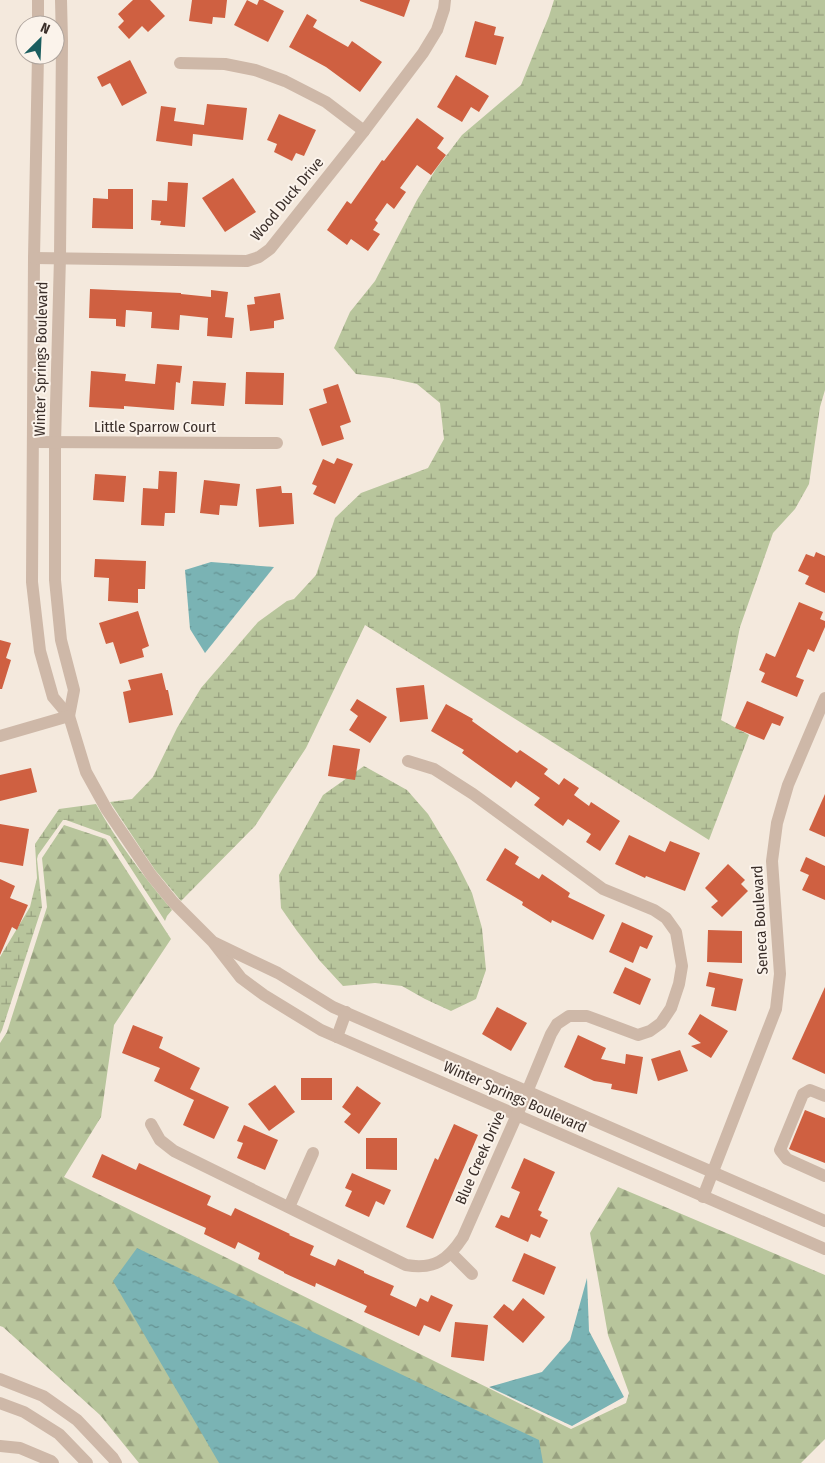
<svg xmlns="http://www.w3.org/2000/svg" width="825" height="1463" font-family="'Fira Sans Condensed',sans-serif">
<defs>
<pattern id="forest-firs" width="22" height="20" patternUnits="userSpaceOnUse" patternTransform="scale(1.25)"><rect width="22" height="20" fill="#b8c59c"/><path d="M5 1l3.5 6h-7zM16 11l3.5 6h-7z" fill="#97a07f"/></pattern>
<pattern id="wetland-marsh" width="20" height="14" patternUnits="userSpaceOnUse" patternTransform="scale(1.25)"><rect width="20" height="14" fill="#b8c59c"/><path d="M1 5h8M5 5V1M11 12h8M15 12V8" fill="none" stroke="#97a07f"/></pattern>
<pattern id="water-ripples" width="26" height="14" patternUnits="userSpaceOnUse" patternTransform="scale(1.25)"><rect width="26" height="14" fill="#7ab3b4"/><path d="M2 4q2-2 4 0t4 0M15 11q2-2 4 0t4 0" fill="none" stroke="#659292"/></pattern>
</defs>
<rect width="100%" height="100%" fill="#f4e9dd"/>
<path fill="url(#forest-firs)" d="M64 825 106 839 171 939 114 1025 101 1117 64 1177 571 1429 626 1403 629 1393 608 1335 590 1233 618 1187 825 1275V1439L801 1463H139L100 1415 3 1327 0 1326V1043L7 1032 47 907 42 858Z"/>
<g fill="url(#wetland-marsh)">
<path d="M554 0H825V390L820 407 809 484 795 509 773 533 740 627 721 720 749 735 709 840 365 625 306 748 255 826 181 901 155 870 110 802 132 799 153 777 177 728 201 688 258 622 287 601 294 599 316 575 335 518 361 493 428 468 444 439 440 403 417 384 389 378 356 374 334 348 350 312 375 281 417 200 436 169 462 135 521 85 549 16Z"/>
<path d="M364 766 407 790 428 814 454 857 472 893 482 928 486 970 476 999 451 1011 425 999 402 986 375 983 343 986 320 961 297 931 281 908 279 875 323 795Z"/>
<path d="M96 804C118 843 144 877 172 910L167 916 165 921 110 836 66 820H63L38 855 37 859 42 907 2 1030 0 1034V957L30 907 37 878 35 844 59 809Z"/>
</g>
<g fill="url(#water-ripples)">
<path d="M211 562 274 567 205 653 190 629 185 570Z"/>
<path d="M137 1248 539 1440 543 1463H219L113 1281Z"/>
<path d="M587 1278 589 1331 624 1397 572 1426 489 1387 542 1372 570 1340Z"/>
</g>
<g fill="#cf6041">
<path d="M133 0H150L165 16 148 32 142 26 129 39 118 27 124 21 118 14Z"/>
<path d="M192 0H227L225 18 213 17 212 24 189 21Z"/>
<path d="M247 0 257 5 259 0H263L284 11 268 42 234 25Z"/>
<path d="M360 0H410L404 17 360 1Z"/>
<path d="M307 14 317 20 313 27 348 47 352 41 382 62 360 92 326 67 289 47Z"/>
<path d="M475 21 496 27 494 35 504 37 496 65 465 57Z"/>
<path d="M130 60 147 93 122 106 110 83 102 87 97 77Z"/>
<path d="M456 75 489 96 479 112 471 107 462 122 437 107Z"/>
<path d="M207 104 247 108 243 140 193 134 192 146 156 141 161 106 176 108 174 121 204 125Z"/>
<path d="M279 114 316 130 304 156 296 153 292 161 274 152 277 144 267 140Z"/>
<path d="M417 118 444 138 437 148 446 155 431 175 417 165 400 188 406 192 394 209 387 203 375 220 378 223 373 230 380 234 368 251 351 239 347 245 327 230 347 201 351 204 382 160 384 161Z"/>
<path d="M233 178 256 212 225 232 202 198Z"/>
<path d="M168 182 188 183 185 227 160 225 161 221 151 220 152 200 167 201Z"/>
<path d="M108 189H133V229L92 228 93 198 108 199Z"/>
<path d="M90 289 181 293V294L211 297V290L228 292 225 317 234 318 232 338 207 336 208 318 180 315 179 330 151 328 152 312 126 310 125 327 116 326V319L89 318Z"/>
<path d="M280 293 284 319 274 321V328L250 331 247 305 255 304 254 297Z"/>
<path d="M157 364 182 366 180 383 176 382 174 410 124 406V409L89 407 91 371 126 374 125 381 155 384Z"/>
<path d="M246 372 284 373 283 405 245 404Z"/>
<path d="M193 381 226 383 224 406 191 404Z"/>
<path d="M338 384 351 422 340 426 344 439 322 446 309 409 327 403 323 389Z"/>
<path d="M337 458 353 464 335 504 313 494 317 486 312 484 323 459 334 464Z"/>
<path d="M159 471 177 472 175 513H165L164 526 141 525 143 488 158 489Z"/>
<path d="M95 474 126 476 124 502 93 500Z"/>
<path d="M204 480 240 484 237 506 220 505 219 515 200 513Z"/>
<path d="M281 486 282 493H292L294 524 259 527 256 489Z"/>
<path d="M816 552 825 556V593L805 584 809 576 798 571 806 554 814 557Z"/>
<path d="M95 559 146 561 145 589H138V603L108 601 109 578 94 577Z"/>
<path d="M799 602 823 612 820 619 825 621V627L814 652 808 649 796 677 804 680 797 697 761 682 765 673 759 670 766 653 775 657Z"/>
<path d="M138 611 149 646 142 649 144 657 120 664 113 642 106 644 99 623Z"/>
<path d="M0 640 11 643 6 658 11 660 2 689H0Z"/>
<path d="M162 673 166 690H168L173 715 129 723 123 692 131 690 128 680Z"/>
<path d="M424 685 428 719 400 722 396 688Z"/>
<path d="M357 699 387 717 370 743 349 730 358 716 350 710Z"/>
<path d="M747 701 784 717 780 726 772 723 764 740 735 728Z"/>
<path d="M446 704 473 719 472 721 517 753 520 750 548 769 544 774 559 785 564 778 579 788 574 795 589 806 591 802 620 821 600 851 586 842 591 834 568 819 563 826 534 805 540 798 516 781 511 788 462 753 464 750 431 731Z"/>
<path d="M333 745 360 749 355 780 328 776Z"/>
<path d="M31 768 37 792 0 801V775Z"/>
<path d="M825 794V837L809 830Z"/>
<path d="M0 824 29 829 23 866 0 862Z"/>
<path d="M629 835 665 852 670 841 700 853 685 891 646 876 645 878 615 864Z"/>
<path d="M505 848 519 857 515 864 539 879 542 874 570 893 568 897 605 915 593 940 552 920 551 923 522 905 523 902 486 880Z"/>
<path d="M806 857 825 866V900L802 890 809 875 800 871Z"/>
<path d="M728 864 745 880 741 884 748 891 722 917 711 907 718 901 705 888Z"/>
<path d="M0 879 15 886 10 898 28 905 17 930 12 927 0 955Z"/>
<path d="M622 922 653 936 647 949 640 946 633 963 609 952Z"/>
<path d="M708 930 742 931V963L707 962Z"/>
<path d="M625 967 651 979 640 1005 613 993Z"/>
<path d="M709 972 743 979 736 1011 711 1006 715 988 706 986Z"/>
<path d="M825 987V1074L792 1059Z"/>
<path d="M497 1007 527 1023 511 1051 482 1034Z"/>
<path d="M700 1014 728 1031 711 1058 691 1046 701 1043 688 1034Z"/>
<path d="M133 1025 163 1037 159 1048 200 1068 190 1089 229 1107 214 1139 183 1125 194 1100 154 1081 160 1068 122 1053Z"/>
<path d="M578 1035 606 1048 601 1059 625 1064 626 1054 643 1057 637 1094 611 1089 612 1084 594 1081 564 1067Z"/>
<path d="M680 1050 688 1071 658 1081 651 1059Z"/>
<rect x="301" y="1078" width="31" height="22"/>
<path d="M275 1085 295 1112 269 1131 248 1104Z"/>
<path d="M357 1086 381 1103 359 1134 344 1122 351 1114 342 1107Z"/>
<path d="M805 1110 825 1118V1163L789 1149Z"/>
<path d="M454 1124 478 1135 433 1239 406 1227 435 1158 438 1160Z"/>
<path d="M244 1125 278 1140 265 1170 237 1158 243 1143 237 1141Z"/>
<path d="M366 1138H397V1170L366 1169Z"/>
<path d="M102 1154 136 1170 139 1163 211 1196 207 1205 231 1216 235 1208 290 1234 289 1235 314 1246 310 1255 335 1266 338 1259 364 1271V1273L394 1286 390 1295 416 1307 420 1298 428 1302 431 1295 453 1305 440 1332 424 1325 419 1336 364 1312 367 1306 316 1283 315 1287 284 1273V1272L258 1259 260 1253 238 1242 235 1249 204 1234 206 1228 92 1177Z"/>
<path d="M524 1158 555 1172 538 1210 542 1212 540 1216 548 1220 540 1238 531 1234 528 1242 495 1227 501 1215 509 1218 520 1192 511 1188Z"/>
<path d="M352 1173 391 1190 384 1205 376 1201 369 1217 345 1206 352 1191 345 1188Z"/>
<path d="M524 1253 556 1267 544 1295 512 1281Z"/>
<path d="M523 1298 545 1317 523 1343 493 1317 504 1304 513 1311Z"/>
<path d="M455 1322 488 1325 484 1361 451 1357Z"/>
</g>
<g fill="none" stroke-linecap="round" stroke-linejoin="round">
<g stroke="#ceb8a8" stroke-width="12">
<path d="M38 0V25"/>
<path d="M61 0 62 41 60 257 55 443V580L61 640 74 690 69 716"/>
<path d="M38 55 34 258 32 582 40 651 53 697 69 716 86 772 107 810 151 875 173 902 213 942 241 978 264 995 321 1030 825 1249"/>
<path d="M180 63 225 64 255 70 285 81 326 102 364 131"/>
<path d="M34 258 247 261 259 257 270 249 364 131 423 53 437 30 444 9 445 0"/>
<path d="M33 442 277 443"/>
<path d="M0 736 69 716"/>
<path d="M215 943 278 973 333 1007 825 1221"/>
<path d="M337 1037 346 1012"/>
<path d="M825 1096 810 1090 803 1094 780 1150 787 1159 825 1176"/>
<path d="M151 1124 160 1140 174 1151 406 1265C434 1270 448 1260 463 1237L527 1092 551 1034 557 1024 569 1016H587L638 1035 650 1031 661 1023 671 1008 679 984 682 966 676 932 666 918 654 910 603 889 473 794 434 769 408 761"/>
<path d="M703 1197 776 1009 780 974 772 861 777 823 788 785 825 698"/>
<path d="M289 1207 313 1153"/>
<path d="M451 1253 472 1274"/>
<path d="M0 1379 43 1396 77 1420 113 1458 116 1463"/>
<path d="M0 1403 24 1412 59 1434 87 1463"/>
<path d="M0 1446 20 1448 51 1461 53 1463"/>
</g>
</g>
<g text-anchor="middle" stroke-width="4" stroke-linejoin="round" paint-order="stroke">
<g font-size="15" fill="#3a2e29" stroke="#fbf3eb">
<text transform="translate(287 199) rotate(-50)" y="5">Wood Duck Drive</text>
<text transform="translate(41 359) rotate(-89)" y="5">Winter Springs Boulevard</text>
<text x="155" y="432">Little Sparrow Court</text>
<text transform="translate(760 920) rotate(-93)" y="5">Seneca Boulevard</text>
<text transform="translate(515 1097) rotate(24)" y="5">Winter Springs Boulevard</text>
<text transform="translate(480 1158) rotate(-66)" y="5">Blue Creek Drive</text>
</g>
</g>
<g transform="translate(40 40) rotate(24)"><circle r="24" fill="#fbf3eb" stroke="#aea49d"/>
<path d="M0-4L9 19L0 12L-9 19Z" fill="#1a5d5f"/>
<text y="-8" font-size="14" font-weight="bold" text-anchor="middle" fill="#3a2e29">N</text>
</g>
</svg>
